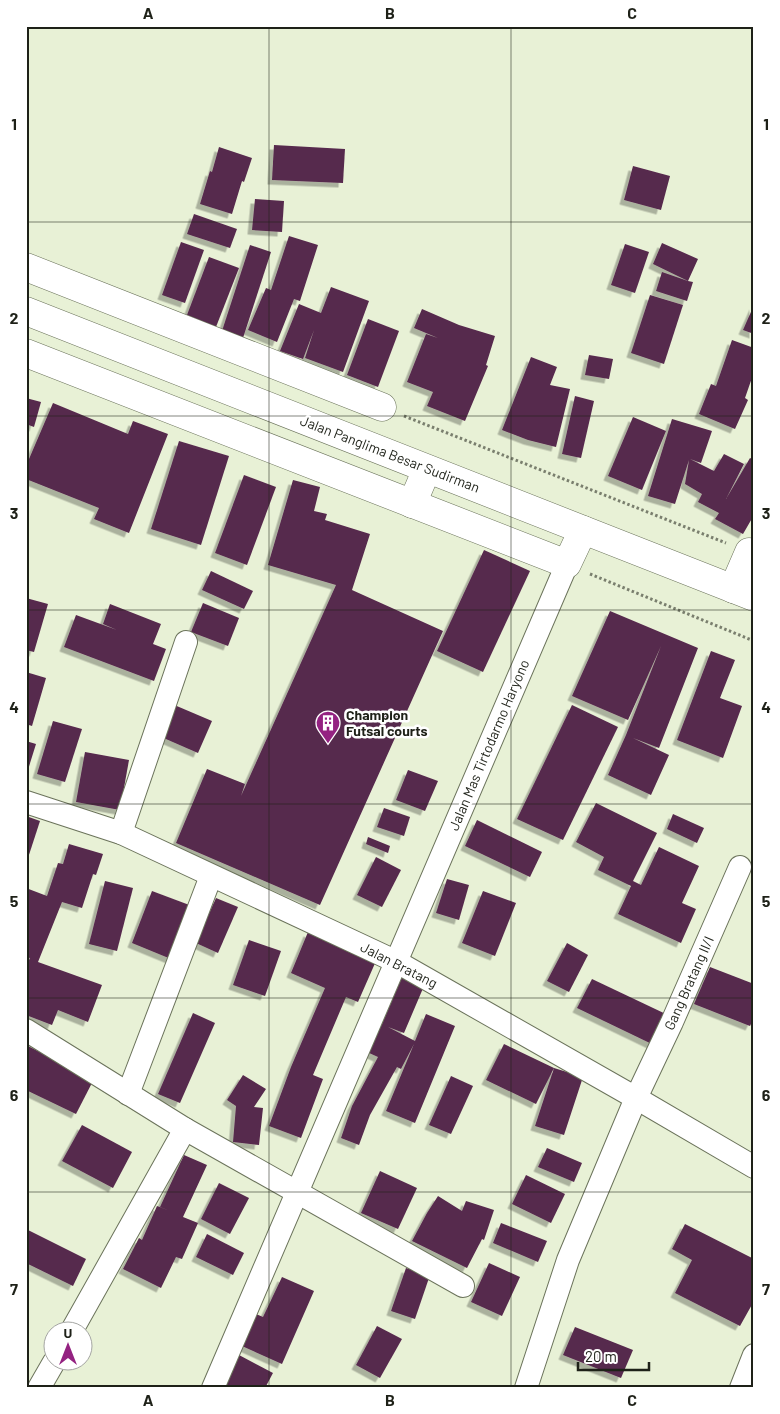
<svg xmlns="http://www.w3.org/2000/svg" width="780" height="1414" font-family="Barlow,sans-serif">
<defs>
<filter id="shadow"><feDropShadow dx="-4.5" dy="4.5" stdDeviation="0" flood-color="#0004"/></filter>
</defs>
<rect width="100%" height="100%" fill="#e8f1d6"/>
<g fill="#57294d" filter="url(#shadow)">
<path d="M274 145 345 149 343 183 272 180Z"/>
<path d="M219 147 252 158 244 182 242 181 232 214 200 204 210 171 212 172Z"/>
<path d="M633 166 670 176 661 210 624 200Z"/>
<path d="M255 199 284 201 282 232 252 230Z"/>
<path d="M194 214 237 229 230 248 187 234Z"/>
<path d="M289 236 318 245 300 301 294 299 277 342 248 330 266 288 271 290Z"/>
<path d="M181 242 204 250 185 303 162 295Z"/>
<path d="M662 243 698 259 688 281 693 282 687 301 656 291 662 272 688 281 653 264Z"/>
<path d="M625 244 649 252 635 293 611 285Z"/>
<path d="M250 245 271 252 243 338 222 331Z"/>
<path d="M209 257 239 268 216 327 187 315Z"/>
<path d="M331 287 369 301 343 372 305 358 314 330 303 359 280 351 299 304 321 313Z"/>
<path d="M650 295 683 305 664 364 631 353Z"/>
<path d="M754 305V334L743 330Z"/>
<path d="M422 309 459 325 495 336 486 365 488 366 465 421 427 406 433 392 407 382 426 334 438 338 414 328Z"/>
<path d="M368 319 399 331 378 387 347 375Z"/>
<path d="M732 340 754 348V372L745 398 748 400 735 429 699 414 711 384 716 386Z"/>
<path d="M589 355 613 359 609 379 585 375Z"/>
<path d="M531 357 557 367 550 385 570 389 556 447 528 440 502 430Z"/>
<path d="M575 396 594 401 581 458 562 454Z"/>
<path d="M26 398 41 402 34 427 26 424Z"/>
<path d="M53 403 128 434 133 421 168 434 129 533 94 519 99 508 26 479V466Z"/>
<path d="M633 417 666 431 642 490 608 476Z"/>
<path d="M672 419 712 431 701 463 690 459 714 471 724 454 744 464 726 499 750 458 754 460V515L743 534 715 519 719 513 698 502 702 494 685 484 689 460 675 504 648 496Z"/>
<path d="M179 441 229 456 201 545 151 529Z"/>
<path d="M244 475 276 487 247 565 215 553Z"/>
<path d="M293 480 320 487 314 511 327 514 325 520 370 534 352 590 443 631 320 905 176 843 207 769 245 784 241 796 336 585 268 565Z"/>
<path d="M484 550 530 571 483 672 437 651Z"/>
<path d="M211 571 253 591 244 609 202 590Z"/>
<path d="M26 598 48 604 34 652 26 650Z"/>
<path d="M203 603 239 618 228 646 191 632Z"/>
<path d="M110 604 161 624 153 644 166 649 154 681 64 647 76 615 117 630 103 624Z"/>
<path d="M610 611 698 648 659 748 633 738 669 755 651 795 608 775 626 735 661 646 628 720 572 696Z"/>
<path d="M711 651 735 660 720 698 742 706 723 758 677 740Z"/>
<path d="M26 672 46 678 32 726 26 724Z"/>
<path d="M172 704 212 721 198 753 159 736Z"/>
<path d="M572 705 618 727 563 840 517 819Z"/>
<path d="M53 721 82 729 65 782 37 774Z"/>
<path d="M26 741 36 744 27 773H26Z"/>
<path d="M85 752 129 760 120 810 76 802Z"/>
<path d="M408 770 438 781 425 811 396 800Z"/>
<path d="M596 803 657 833 633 881 641 885 659 847 699 866 682 903 696 909 681 943 618 914 631 886 598 870 604 857 576 842Z"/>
<path d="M384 808 410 817 404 836 377 827Z"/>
<path d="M673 814 704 828 697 843 667 829Z"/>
<path d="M26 816 40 821 27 861H26Z"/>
<path d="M477 820 542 852 530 877 465 846Z"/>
<path d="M368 837 390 846 388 853 366 844Z"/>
<path d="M69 844 103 854 96 875 93 874 82 908 62 902 38 962 102 985 88 1022 58 1010 52 1025 26 1015V967L30 958 26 957V888L47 896 58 863 63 864Z"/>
<path d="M376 857 401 870 382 907 357 895Z"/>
<path d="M447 879 469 885 459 920 436 913Z"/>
<path d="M105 881 133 888 117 951 89 944Z"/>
<path d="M152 891 192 906 171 959 132 943Z"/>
<path d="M483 891 516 903 495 956 462 943Z"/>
<path d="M216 898 238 907 218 953 196 943Z"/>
<path d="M308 932 376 961 358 1002 346 997 313 1075 323 1079 301 1138 269 1126 291 1067 325 988 291 973Z"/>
<path d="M249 940 281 951 265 996 233 985Z"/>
<path d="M567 943 588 955 569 992 547 981Z"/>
<path d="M710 967 754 984V1018L750 1026 694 1004Z"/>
<path d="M402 977 424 986 404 1033 388 1027 415 1041 426 1014 455 1026 415 1123 386 1111 414 1044 401 1069 397 1067 370 1115 359 1145 341 1138 352 1106 378 1057 367 1052 382 1024Z"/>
<path d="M592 979 670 1016 656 1046 577 1008Z"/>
<path d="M193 1013 215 1023 180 1103 158 1094Z"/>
<path d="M504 1044 554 1068 583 1077 564 1135 535 1126 554 1068 536 1104 486 1080Z"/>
<path d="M26 1045 94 1079 76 1114 26 1090Z"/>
<path d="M243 1075 266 1089 254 1107 263 1108 259 1145 233 1142 236 1106 227 1100Z"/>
<path d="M451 1076 473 1086 451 1134 429 1125Z"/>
<path d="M82 1125 132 1152 113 1188 62 1161Z"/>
<path d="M547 1148 582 1163 574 1182 538 1167Z"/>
<path d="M184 1155 207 1165 183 1217 198 1223 182 1259 176 1257 161 1288 123 1269 139 1238 142 1240 157 1206 170 1211 160 1207Z"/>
<path d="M380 1171 417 1188 398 1229 361 1213Z"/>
<path d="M526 1175 565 1194 551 1223 512 1204Z"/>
<path d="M219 1183 249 1198 230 1234 201 1219Z"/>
<path d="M438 1196 462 1211 466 1201 494 1210 484 1240 482 1239 467 1268 412 1241 427 1213Z"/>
<path d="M501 1223 547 1241 538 1262 493 1243Z"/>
<path d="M685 1224 754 1259V1301L740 1326 675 1293 692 1260 672 1249Z"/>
<path d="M26 1229 86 1259 73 1286 26 1263Z"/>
<path d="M207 1234 244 1253 233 1275 196 1257Z"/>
<path d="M489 1263 520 1277 502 1316 471 1302Z"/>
<path d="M406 1268 430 1275 415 1319 391 1311Z"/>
<path d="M282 1277 314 1291 282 1364 242 1346 256 1314 263 1317Z"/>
<path d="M377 1326 402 1339 380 1378 356 1365Z"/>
<path d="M575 1327 633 1350 621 1378 563 1355Z"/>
<path d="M239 1355 273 1373 265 1388H225Z"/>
</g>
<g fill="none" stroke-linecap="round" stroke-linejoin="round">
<defs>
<g id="minor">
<path d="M26 802 121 833 397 962 636 1098 754 1167"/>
<path d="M121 833 186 642"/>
<path d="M26 1030 185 1129 463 1286"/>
<path d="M128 1094 211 876"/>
<path d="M71 1332 185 1129"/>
<path d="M39 1388 54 1362"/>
<path d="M213 1388 567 564"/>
<path d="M526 1388 568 1260 636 1098 672 1022 740 867"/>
<path d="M741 1388 754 1355"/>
</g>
<g id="tertiary">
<path d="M26 267 382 407"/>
<path d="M26 353 567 564 583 530"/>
</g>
<g id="primary">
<path d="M26 311 754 597"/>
<path d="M412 504 427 469"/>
<path d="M733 589 749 552"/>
</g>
</defs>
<use href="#minor" stroke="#6b735b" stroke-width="24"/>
<use href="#tertiary" stroke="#6b735b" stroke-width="29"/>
<use href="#primary" stroke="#6b735b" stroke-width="29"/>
<g stroke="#7a7f6e" stroke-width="3" stroke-dasharray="2.5 2.5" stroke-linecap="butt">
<path d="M404 416 726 543"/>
<path d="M590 574 754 641"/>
</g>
<use href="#minor" stroke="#fff" stroke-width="22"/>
<use href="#tertiary" stroke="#fff" stroke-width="28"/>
<use href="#primary" stroke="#fff" stroke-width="28"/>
</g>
<path fill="none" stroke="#1e2118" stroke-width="1" stroke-opacity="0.55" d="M269 26V1388M511 26V1388M26 222H754M26 416H754M26 610H754M26 804H754M26 998H754M26 1192H754"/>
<defs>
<symbol id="building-pin" viewBox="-11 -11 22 30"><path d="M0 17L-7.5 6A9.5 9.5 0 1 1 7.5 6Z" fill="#942281" stroke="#fff"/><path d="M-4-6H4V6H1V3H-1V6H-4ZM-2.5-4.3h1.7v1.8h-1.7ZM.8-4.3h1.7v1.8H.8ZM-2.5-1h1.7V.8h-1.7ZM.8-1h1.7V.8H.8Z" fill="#fff"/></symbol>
</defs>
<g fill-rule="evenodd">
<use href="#building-pin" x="314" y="709" width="28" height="38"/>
</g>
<g text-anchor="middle" stroke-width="5" stroke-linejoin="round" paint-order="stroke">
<g font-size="14" fill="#1e2118" stroke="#fff">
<text transform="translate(390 454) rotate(21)" y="5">Jalan Panglima Besar Sudirman</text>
<text transform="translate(489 745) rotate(-67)" y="5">Jalan Mas Tirtodarmo Haryono</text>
<text transform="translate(399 965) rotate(27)" y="5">Jalan Bratang</text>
<text transform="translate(689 983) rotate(-66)" y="5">Gang Bratang II/I</text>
</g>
<g font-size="14" font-weight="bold" fill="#1e2118" stroke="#fff" text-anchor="start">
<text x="346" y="720">Champion<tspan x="346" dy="16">Futsal courts</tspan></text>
</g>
</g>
<rect width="780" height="1414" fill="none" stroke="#ffffff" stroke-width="55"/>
<g transform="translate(68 1346)"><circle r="24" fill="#ffffff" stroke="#a5a6a3"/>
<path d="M0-4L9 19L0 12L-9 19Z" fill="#942281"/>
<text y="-8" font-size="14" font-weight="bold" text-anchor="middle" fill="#1e2118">U</text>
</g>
<path d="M578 1362v8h71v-8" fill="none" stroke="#1e2118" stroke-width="2.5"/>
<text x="585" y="1362" font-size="15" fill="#1e2118" stroke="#ffffff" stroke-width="4" paint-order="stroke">20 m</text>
<rect x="28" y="28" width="724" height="1358" fill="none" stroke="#1e2118" stroke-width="2"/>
<g font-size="16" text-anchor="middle" font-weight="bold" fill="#1e2118">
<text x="148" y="19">A</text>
<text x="390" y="19">B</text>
<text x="632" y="19">C</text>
<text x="14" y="130">1</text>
<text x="766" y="130">1</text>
<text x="14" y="324">2</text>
<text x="766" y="324">2</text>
<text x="14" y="519">3</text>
<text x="766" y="519">3</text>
<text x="14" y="713">4</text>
<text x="766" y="713">4</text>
<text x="14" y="907">5</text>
<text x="766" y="907">5</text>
<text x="14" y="1101">6</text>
<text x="766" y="1101">6</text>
<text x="14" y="1295">7</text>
<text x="766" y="1295">7</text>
<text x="148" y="1406">A</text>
<text x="390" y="1406">B</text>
<text x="632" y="1406">C</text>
</g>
</svg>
